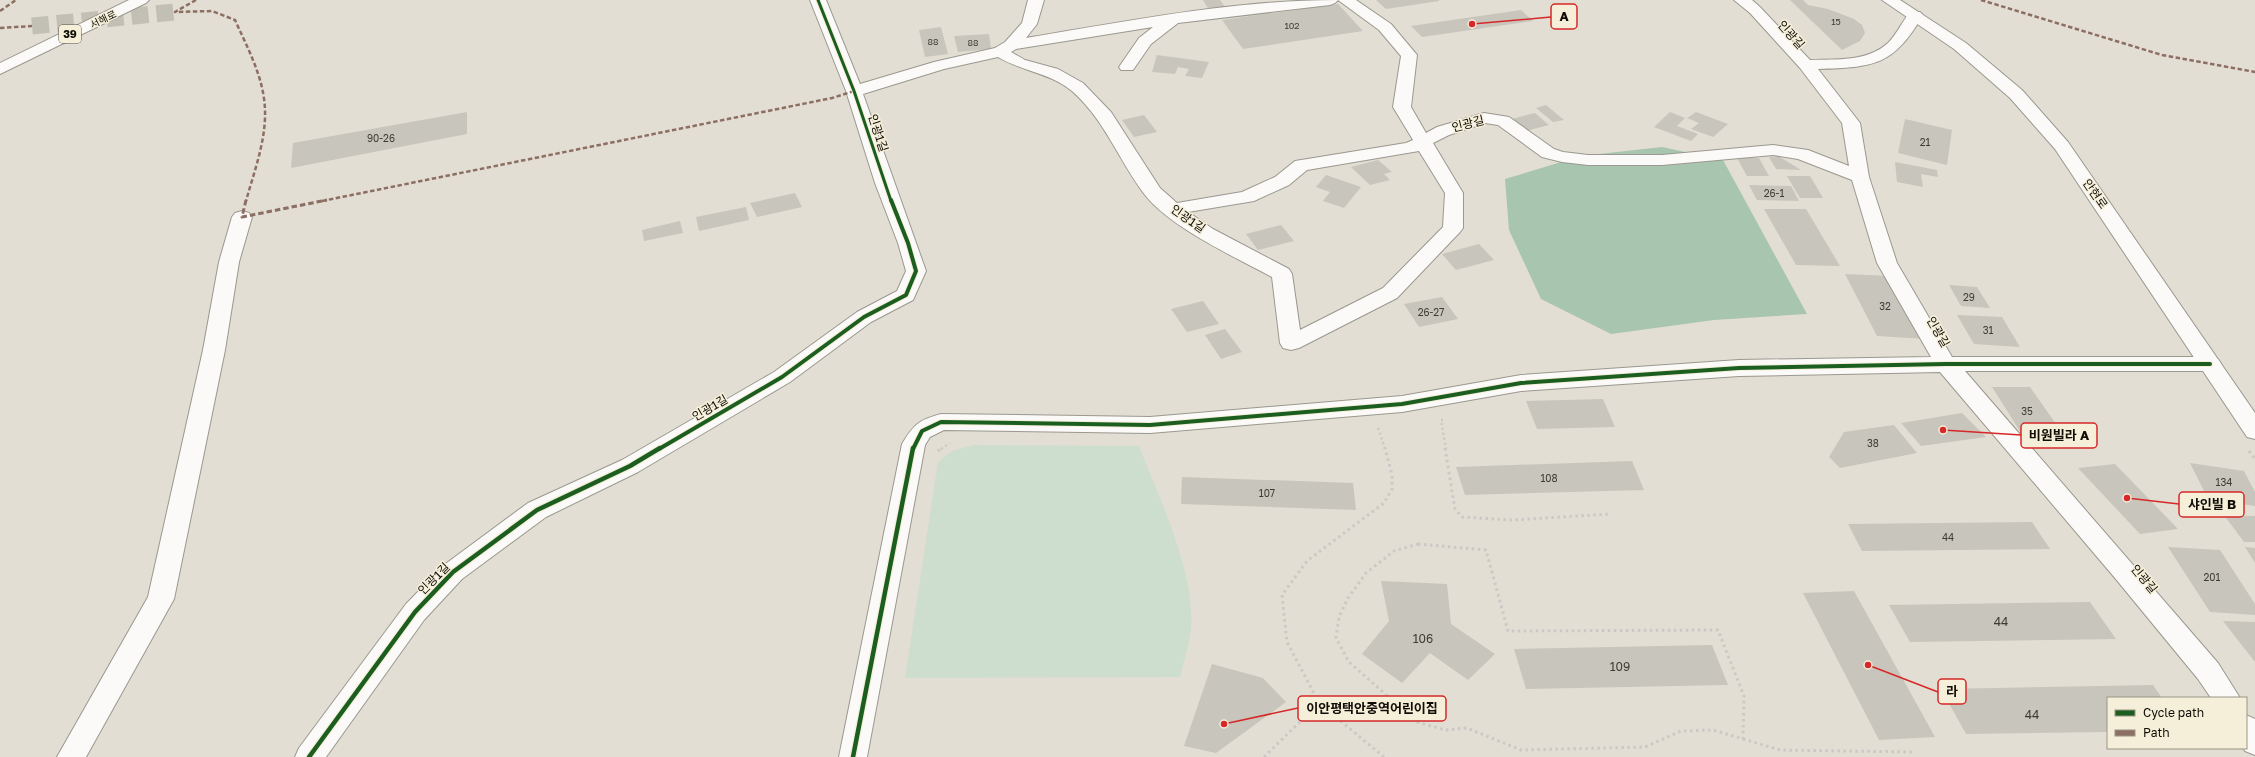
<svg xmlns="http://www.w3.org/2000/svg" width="2255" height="757" font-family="'Golos Text','Noto Sans KR',sans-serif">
<rect width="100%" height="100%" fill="#e2ded3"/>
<path fill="#cddecf" d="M973 445 1139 446C1159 497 1196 575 1191 629 1189 645 1184 661 1180 677L905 678 938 462 952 451Z"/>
<path fill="#a8c5b0" d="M1662 147 1723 160 1807 314 1714 320 1611 334 1541 299 1509 230 1505 179 1581 156Z"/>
<g fill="#c8c5bc">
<path d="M1203 0H1220L1225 7 1209 10Z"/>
<path d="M1376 0H1439V1L1386 9Z"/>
<path d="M1790 0H1803L1808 5 1828 9 1854 19 1862 25 1865 33 1860 41 1842 50Z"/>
<path d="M1338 4 1363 31 1243 49 1222 20Z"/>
<path d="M1521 10 1533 21 1422 37 1411 26Z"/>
<path d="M941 27 948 54 925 57 919 30Z"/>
<path d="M989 34 991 49 958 52 954 36Z"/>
<path d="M1157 55 1209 62 1202 78 1185 76 1189 69 1178 67 1175 74 1152 72Z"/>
<path d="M1546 105 1564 120 1553 122 1536 108Z"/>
<path d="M467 112V134L291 168 293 143Z"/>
<path d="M1670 112 1685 118 1677 126 1698 134 1691 141 1654 127Z"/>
<path d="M1696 112 1728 124 1713 137 1691 129 1699 123 1687 118Z"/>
<path d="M1535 113 1549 125 1522 132 1508 120Z"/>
<path d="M1144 115 1157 132 1134 137 1122 120Z"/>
<path d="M1905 119 1952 130 1947 165 1898 153Z"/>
<path d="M1769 157H1780L1801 170 1776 169Z"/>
<path d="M1737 158H1759L1769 176H1747Z"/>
<path d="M1378 160 1392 172 1384 174 1390 180 1370 185 1351 167Z"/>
<path d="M1895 162 1937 170 1938 177 1921 174 1923 187 1897 182Z"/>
<path d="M1326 175 1361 187 1344 208 1323 201 1330 192 1316 187Z"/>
<path d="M1787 176H1810L1823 198H1800Z"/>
<path d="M1749 185 1791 186 1799 201 1757 200Z"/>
<path d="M795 193 802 207 757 217 750 203Z"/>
<path d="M746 207 749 220 699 231 696 217Z"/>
<path d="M1764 209H1806L1840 266 1796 265Z"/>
<path d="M680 221 683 233 644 241 642 230Z"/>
<path d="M1281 225 1294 241 1258 250 1246 234Z"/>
<path d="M1479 244 1494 260 1456 270 1442 254Z"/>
<path d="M1845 274 1891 276 1925 339 1877 336Z"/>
<path d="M1949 285 1977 287 1990 308 1961 306Z"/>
<path d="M1442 297 1458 319 1419 327 1404 304Z"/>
<path d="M1203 301 1219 324 1187 332 1171 309Z"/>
<path d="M1957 315 2002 317 2020 347 1974 344Z"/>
<path d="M1225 329 1242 352 1221 359 1205 335Z"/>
<path d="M1992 387H2030L2065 437 2023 436Z"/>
<path d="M1603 399 1615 427 1537 429 1526 401Z"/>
<path d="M1962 413 1986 437 1921 446 1901 423Z"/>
<path d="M1894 425 1917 453 1840 468 1829 457 1844 432Z"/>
<path d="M1632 461 1644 490 1465 495 1456 467Z"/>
<path d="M2190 463 2244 471 2255 492V506L2208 499Z"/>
<path d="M2115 464 2178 529 2140 534 2078 468Z"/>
<path d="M1182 477 1353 483 1356 510 1181 504Z"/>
<path d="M2224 515 2255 516V542H2244Z"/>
<path d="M2032 522 2050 549 1862 551 1848 524Z"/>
<path d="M2168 547 2220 550 2255 604V615L2210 612Z"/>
<path d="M2245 547 2255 548V563Z"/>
<path d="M1381 581 1447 584 1451 624 1495 654 1468 680 1430 653 1402 683 1362 654 1389 621Z"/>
<path d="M1854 591 1935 737 1879 740 1803 593Z"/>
<path d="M2090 602 2116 639 1910 642 1889 605Z"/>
<path d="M2223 621 2255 622V662Z"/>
<path d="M1712 645 1728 685 1526 689 1514 649Z"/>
<path d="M1212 664 1263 678 1286 702 1216 753 1184 746Z"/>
<path d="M2153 685 2162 698H2108V732L1966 734 1941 689Z"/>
</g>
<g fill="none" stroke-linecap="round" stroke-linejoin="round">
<path stroke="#c2bfb4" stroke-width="17" stroke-dasharray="17 8" stroke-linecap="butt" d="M32 26 175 12"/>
<defs>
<g id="minor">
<path d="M810 0H826L860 84 934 62 995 48 1005 42 1022 23 1028 0H1044L1037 24 1026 38C1129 21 1233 0 1338 0L1335 3 1330 5 1178 23 1151 44 1133 70H1121L1119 67 1139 38 1153 27 1016 49 1011 52 1025 60 1058 69 1083 83 1111 112 1160 188 1177 203 1242 192 1275 177 1295 161 1406 143 1413 140 1393 107 1401 56 1379 30 1338 0H1356L1391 24 1417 55 1411 107 1426 133 1437 127 1484 113 1509 117 1554 149 1563 152 1588 155H1662L1773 145 1808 150 1849 166 1842 123 1800 68 1750 13 1734 0H1752L1760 7 1810 60C1837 59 1867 62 1888 43 1897 34 1902 22 1910 12H1920L1923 15C1893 66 1875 67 1818 69L1860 123 1869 177 1897 263 1952 357H2210L2218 359 2221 364 2218 369 2210 371H1965L2218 663 2240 698H2211L2198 679 2115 578 1940 372 1739 376 1521 391 1402 412 1150 433 944 430 930 437 925 445 867 757H839L902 444C914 424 919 420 941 414L1150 417 1402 396 1521 375 1739 360 1931 357 1877 263 1852 180 1798 159 1773 155 1662 165H1588L1562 162 1542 157 1498 125 1485 123 1449 135 1433 143 1463 193V228L1460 232 1397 298 1299 348 1291 350 1283 348 1280 343 1272 277C1235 257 1171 228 1145 195 1119 161 1105 120 1072 91 1050 73 1021 71 998 57L944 69 863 94 926 271 913 300 871 322 790 382 638 472 546 517 462 579 424 620 326 757H295L299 748 406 604 444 565 528 503 622 460 774 372 857 312 897 291 906 271 898 243 875 183 846 91ZM1419 151 1445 193 1443 227 1383 288 1300 330 1292 274 1289 269 1213 229 1188 212 1254 201 1289 185 1307 170Z"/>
<path d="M242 211 249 213 252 217 239 262 225 350 174 599 86 757H57L148 597 203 350 219 262 232 217 235 213Z"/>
<path d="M2246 715 2255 719V755L2245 751 2243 748H2246Z"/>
</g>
<g id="major">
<path d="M129 0H149L146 3 0 74V63Z"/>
<path d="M1882 0H1900L1966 43 2022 90 2068 142 2255 413V439L2247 437 2055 149 2010 98 1954 49Z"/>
</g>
</defs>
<use href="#minor" stroke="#9a988f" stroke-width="2"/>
<use href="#major" stroke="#9a988f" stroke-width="2"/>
<g stroke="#cac9c5" stroke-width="2.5" stroke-dasharray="2 3" stroke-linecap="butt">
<path d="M1443 420H1441L1446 449"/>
<path d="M1378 428 1385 449"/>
<path d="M941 449 950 443"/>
</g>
<g stroke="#cac9c5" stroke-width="3" stroke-dasharray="2.5 3.5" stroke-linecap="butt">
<path d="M1445 448 1455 509 1462 517 1512 520 1610 514"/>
<path d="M938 451 942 448"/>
<path d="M2249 451 2255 459"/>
<path d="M1418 544 1486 550 1508 631 1718 630 1744 696 1743 739 1713 730 1681 731 1645 747 1521 750 1467 728 1445 730 1417 722 1349 662 1336 638 1339 617 1348 598 1366 573 1394 551Z"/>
<path d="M1743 739 1780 750 1914 752"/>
<path d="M1264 757 1319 703"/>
<path d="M1384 757 1319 703 1287 642 1282 595 1307 561 1384 503 1392 489V475L1385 448"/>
</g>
<use href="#minor" fill="#fbfaf8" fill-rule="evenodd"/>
<use href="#major" fill="#fbfaf8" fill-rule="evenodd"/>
<g stroke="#8d6e63" stroke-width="2.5" stroke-dasharray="4.5 2.5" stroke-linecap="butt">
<path d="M196 0 175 12 212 11 235 20C248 49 264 78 265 110 266 141 254 172 246 201"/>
<path d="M1981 0 2162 55 2255 72"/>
<path d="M0 11 16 0"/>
<path d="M0 28 32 26"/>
<path d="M322 201 832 98 854 91"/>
</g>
<path stroke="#8d6e63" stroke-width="3" stroke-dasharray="5.5 3" stroke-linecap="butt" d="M246 200 242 217 327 200"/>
<defs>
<path id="cycleway-far2" d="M818 0 854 91 891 201"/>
<g id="cycleway-far1">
<path d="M659 449 782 377 864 317 906 295 916 271 908 243 891 200"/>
<path d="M913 449 922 431 941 422 1150 425 1402 404 1521 383 1739 368 1946 364H2210"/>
</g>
<g id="cycleway">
<path d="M309 757 415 612 453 572 537 510 630 466 660 448"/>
<path d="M853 757 913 448"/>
</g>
</defs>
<use href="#cycleway-far2" stroke="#f5efda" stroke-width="5"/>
<use href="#cycleway-far1" stroke="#f5efda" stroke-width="6"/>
<use href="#cycleway" stroke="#f5efda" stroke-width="7"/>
<use href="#cycleway-far2" stroke="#1b5e20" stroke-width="3"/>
<use href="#cycleway-far1" stroke="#1b5e20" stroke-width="4"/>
<use href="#cycleway" stroke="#1b5e20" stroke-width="4.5"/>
</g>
<g text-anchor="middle" stroke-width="3" stroke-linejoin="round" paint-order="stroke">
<g font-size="9" fill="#3e3c34">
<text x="1836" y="25">15</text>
<text x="1292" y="29">102</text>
<text x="933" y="45">88</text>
<text x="973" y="46">88</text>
</g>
<g font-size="10" fill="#0f0d06" stroke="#f5efda">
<text transform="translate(103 19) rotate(-26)" y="4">서해로</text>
</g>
<g font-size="10" fill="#3e3c34">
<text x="381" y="142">90-26</text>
<text x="1925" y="146">21</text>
<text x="1774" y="197">26-1</text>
<text x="1969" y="301">29</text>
<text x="1885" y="310">32</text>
<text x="1431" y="316">26-27</text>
<text x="1988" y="334">31</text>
<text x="2027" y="415">35</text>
<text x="1873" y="447">38</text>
<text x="1549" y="482">108</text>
<text x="2224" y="486">134</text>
<text x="1267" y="497">107</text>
<text x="1948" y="541">44</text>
<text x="2212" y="581">201</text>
</g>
<rect fill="#f5efda" stroke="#545146" stroke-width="1" x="59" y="25" width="22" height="18" rx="3"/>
<g font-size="11" font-weight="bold" fill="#0f0d06">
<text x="70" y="38">39</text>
</g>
<g font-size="12" fill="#0f0d06" stroke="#f5efda">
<text transform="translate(1791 35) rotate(48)" y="4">인광길</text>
<text transform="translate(1468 124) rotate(-14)" y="4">인광길</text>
<text transform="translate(878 133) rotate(72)" y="4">인광1길</text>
<text transform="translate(2095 194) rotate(55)" y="4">안현로</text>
<text transform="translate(1188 219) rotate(35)" y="4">인광1길</text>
<text transform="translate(1938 332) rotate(60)" y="4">인광길</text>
<text transform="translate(710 408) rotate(-30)" y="4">인광1길</text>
<text transform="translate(434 579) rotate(-45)" y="4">인광1길</text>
<text transform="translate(2144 579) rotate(50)" y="4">인광길</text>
</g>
<g font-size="12" fill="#3e3c34">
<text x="2001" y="626">44</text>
<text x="1423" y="643">106</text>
<text x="1620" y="671">109</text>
<text x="2032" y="719">44</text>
</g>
</g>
<path fill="none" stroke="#d62828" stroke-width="1.5" d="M1472 24L1551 17M1943 430L2021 435M2127 498L2179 504M1868 665L1938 692M1224 724L1298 708"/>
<g fill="#d62828" stroke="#f5efda" stroke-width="1.5">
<circle cx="1472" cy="24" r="4"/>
<circle cx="1943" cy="430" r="4"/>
<circle cx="2127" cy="498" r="4"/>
<circle cx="1868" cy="665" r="4"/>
<circle cx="1224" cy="724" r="4"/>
</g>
<g fill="#f5efda" stroke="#d62828" stroke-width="1.5">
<rect x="1551" y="4" width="26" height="25" rx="4"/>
<rect x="2021" y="423" width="76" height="25" rx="4"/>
<rect x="2179" y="492" width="65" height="25" rx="4"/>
<rect x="1938" y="679" width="28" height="25" rx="4"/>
<rect x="1298" y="696" width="148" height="25" rx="4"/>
</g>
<g font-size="13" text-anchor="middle" font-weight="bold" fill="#0f0d06">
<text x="1564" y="21">A</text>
<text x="2059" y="440">비원빌라 A</text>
<text x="2212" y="509">샤인빌 B</text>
<text x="1952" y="696">라</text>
<text x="1372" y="713">이안평택안중역어린이집</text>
</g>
<rect x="2107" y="697" width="140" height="52" fill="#f5efda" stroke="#999585"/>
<rect x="2115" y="710" width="20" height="6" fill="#1b5e20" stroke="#999585"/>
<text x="2143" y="717" font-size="12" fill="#0f0d06">Cycle path</text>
<rect x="2115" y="730" width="20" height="6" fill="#8d6e63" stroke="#999585"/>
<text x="2143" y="737" font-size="12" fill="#0f0d06">Path</text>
</svg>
